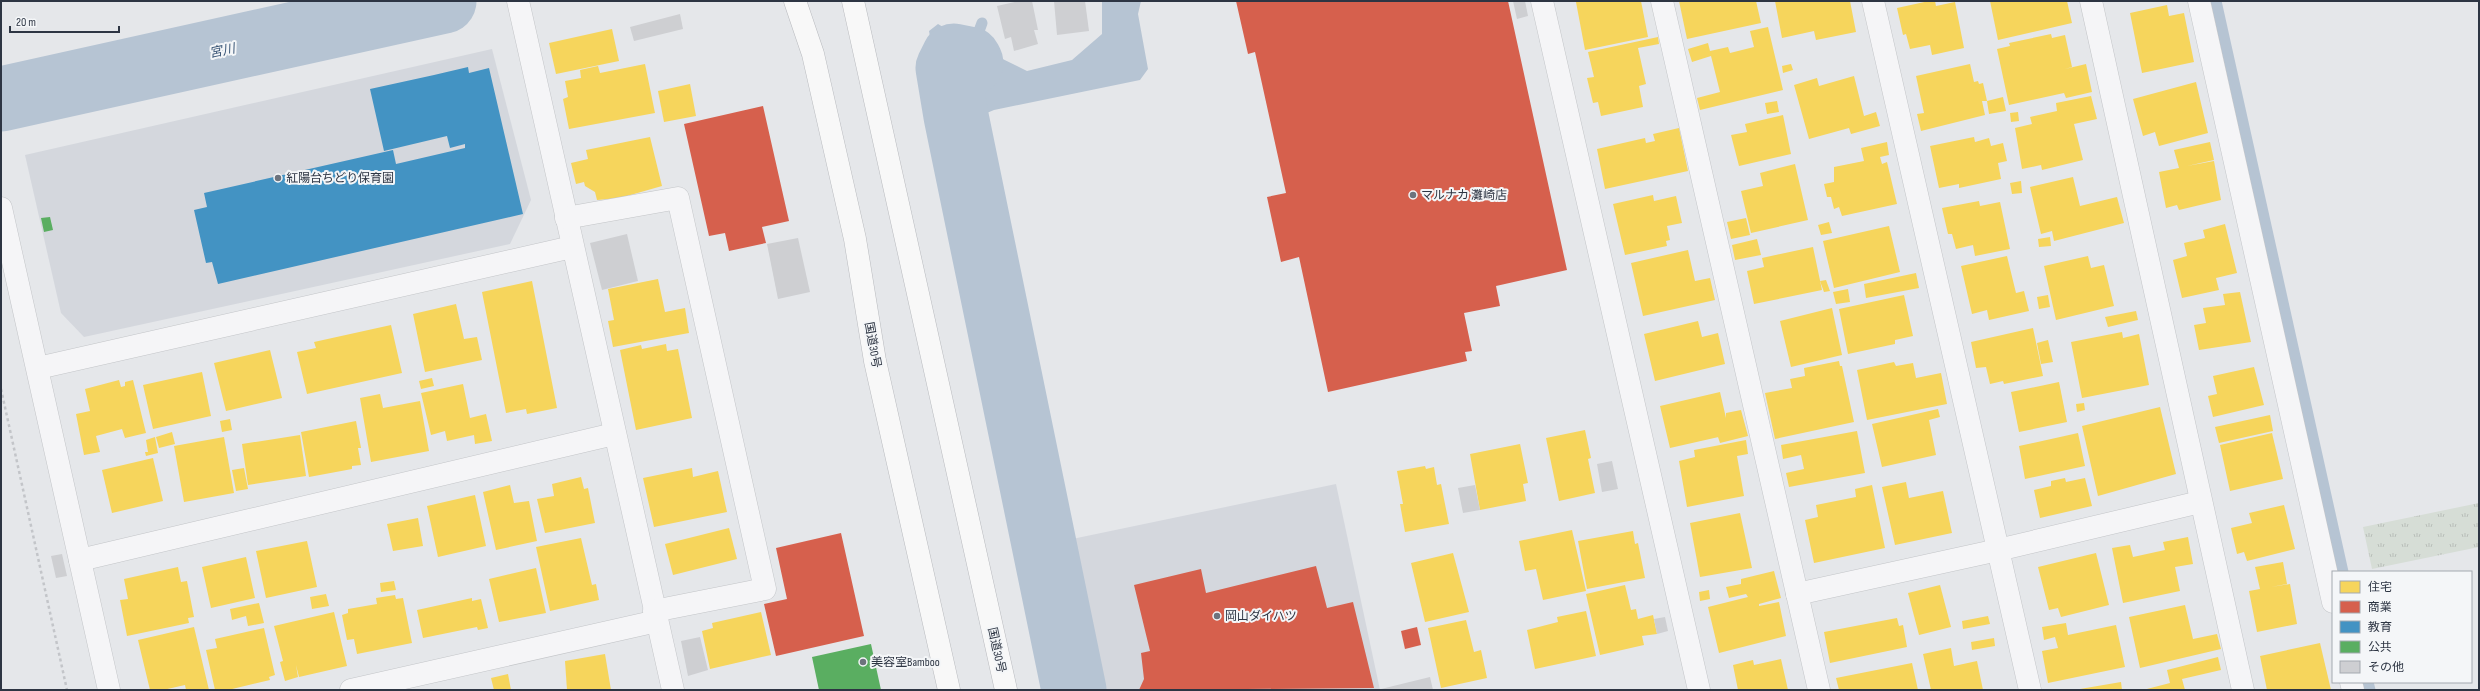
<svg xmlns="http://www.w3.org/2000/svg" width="2480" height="691" font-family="'Sofia Sans Condensed','Noto Sans JP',sans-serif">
<defs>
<pattern id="grass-tufts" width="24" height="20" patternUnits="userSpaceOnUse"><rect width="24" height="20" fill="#d6ddd6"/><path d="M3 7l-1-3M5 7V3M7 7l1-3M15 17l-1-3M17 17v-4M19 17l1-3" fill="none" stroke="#b8beb9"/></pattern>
</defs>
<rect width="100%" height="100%" fill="#e5e7ea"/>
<g fill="#d4d7dd">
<path d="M492 49 531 200 510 244 84 337 61 313 25 155Z"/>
<path d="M1336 484 1380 690H1085L1053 543Z"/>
</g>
<path fill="url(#grass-tufts)" d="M2479 503V547L2372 569 2363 527Z"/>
<path fill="#b6c4d3" d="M1102 1H1141L1138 14 1148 69 1140 80 994 110 946 130 929 31 938 24 972 44 1027 71 1072 60 1102 34Z"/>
<g fill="#f6d55c">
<path d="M1641 1 1648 37 1585 50 1576 2Z"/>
<path d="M1679 1H1756L1761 23 1687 39Z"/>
<path d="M1775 1H1850L1856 32 1816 40 1814 31 1782 38Z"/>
<path d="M1929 1H1935L1936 6 1955 2 1964 48 1932 55 1930 45 1910 49 1906 34 1903 35 1897 8Z"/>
<path d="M1990 1H2067L2072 23 1998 40Z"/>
<path d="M2167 5 2169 16 2184 13 2194 62 2142 73 2130 13Z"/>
<path d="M1768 27 1783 90 1700 110 1697 98 1720 92 1711 56 1692 62 1688 49 1708 43 1710 51 1728 47 1730 53 1754 47 1750 31Z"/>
<path d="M612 29 619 61 556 74 549 43Z"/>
<path d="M2051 34 2052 38 2065 35 2072 67 2065 69 2086 64 2092 92 2066 98 2064 93 2009 105 1997 49 2010 46 2009 43Z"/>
<path d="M1658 37 1659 44 1638 48 1646 84 1639 86 1643 107 1601 116 1598 102 1593 103 1587 78 1594 77 1588 52Z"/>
<path d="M645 64 655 113 569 129 563 99 568 97 565 81 581 78 580 70 598 66 600 73Z"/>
<path d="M1791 64 1793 70 1783 73 1782 66Z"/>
<path d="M1970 64 1974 82 1978 81 1979 84 1983 83 1987 101H1982L1985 115 1921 131 1917 114 1924 113 1916 76Z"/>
<path d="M1854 76 1864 116 1876 112 1880 126 1851 134 1849 128 1809 139 1794 85 1817 78 1819 86Z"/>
<path d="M2196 82 2208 133 2159 146 2155 132 2143 136 2133 99Z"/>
<path d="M690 84 696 116 664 122 658 91Z"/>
<path d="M2091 96 2097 119 2074 124 2083 160 2042 170 2041 165 2022 169 2015 128 2032 124 2030 117 2057 111 2056 103Z"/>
<path d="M2003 97 2006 111 1989 114 1987 101Z"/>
<path d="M1777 101 1779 112 1767 114 1765 103Z"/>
<path d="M2018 112 2019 121 2011 122 2010 113Z"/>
<path d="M1783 115 1791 154 1739 166 1731 135 1747 132 1745 124Z"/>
<path d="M1679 128 1688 171 1605 189 1597 149 1645 138 1646 143 1655 141 1653 134Z"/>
<path d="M650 137 662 186 620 198 597 200 595 192 585 186 584 182 576 184 571 163 588 159 586 150Z"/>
<path d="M1974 137 1975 142 1989 138 1991 146 2003 143 2007 161 1998 163 2001 179 1959 188V184L1939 188 1930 146Z"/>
<path d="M1887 142 1889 155 1880 157 1882 164 1887 162 1897 204 1842 216 1839 207 1834 209 1831 197H1827L1824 184 1834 182V167L1864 161 1861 148Z"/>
<path d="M2210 142 2214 160 2187 166 2214 161 2221 200 2179 210 2177 205 2166 208 2159 172 2179 168 2174 150Z"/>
<path d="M1795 164 1808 220 1751 233 1741 191 1763 186 1760 173Z"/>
<path d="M2073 177 2080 206 2117 197 2124 223 2054 241 2052 231 2041 234 2030 187Z"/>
<path d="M2021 181 2022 193 2012 194 2010 183Z"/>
<path d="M1653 195 1654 201 1676 196 1682 223 1667 226 1670 240 1666 241 1667 246 1625 255 1613 204Z"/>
<path d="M1979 201 1980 206 2000 202 2010 249 1975 256 1973 245 1956 249 1952 234H1948L1942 208Z"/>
<path d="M1746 218 1750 235 1731 239 1727 222Z"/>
<path d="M1829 222 1832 233 1821 235 1818 225Z"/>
<path d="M2225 224 2237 273 2216 278 2219 290 2182 298 2173 260 2187 256 2184 243 2205 238 2203 230Z"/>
<path d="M1889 226 1900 272 1834 288 1823 241Z"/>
<path d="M2050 237 2051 246 2039 247 2038 239Z"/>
<path d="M1757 239 1761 255 1735 260 1732 245Z"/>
<path d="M1813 247 1822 290 1754 304 1747 271 1764 267 1762 258Z"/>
<path d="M1688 250 1695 281 1710 278 1715 300 1643 316 1631 263Z"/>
<path d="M2007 256 2016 293 2024 291 2029 311 1989 320 1987 310 1972 314 1961 266Z"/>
<path d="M2088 256 2091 268 2104 265 2114 306 2056 320 2044 266Z"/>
<path d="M1916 273 1919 288 1866 298 1864 284Z"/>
<path d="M658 279 665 312 685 308 689 333 613 347 608 321 614 320 608 289Z"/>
<path d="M1826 280 1830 291 1824 292 1820 281Z"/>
<path d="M532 281 557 408 527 414 526 409 506 413 482 292Z"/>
<path d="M1848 289 1850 302 1836 304 1833 292Z"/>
<path d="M2240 292 2251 342 2199 350 2194 325 2206 323 2203 308 2225 305 2223 294Z"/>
<path d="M1904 295 1913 336 1895 340V344L1848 354 1839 309Z"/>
<path d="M2048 295 2050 307 2039 309 2037 297Z"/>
<path d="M456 304 464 339 477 337 482 360 425 372 413 314Z"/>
<path d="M1832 308 1842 355 1791 367 1780 321Z"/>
<path d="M2136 311 2138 320 2108 327 2105 317Z"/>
<path d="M1698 321 1702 337 1718 333 1725 364 1655 381 1644 334Z"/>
<path d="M391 325 402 373 307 394 297 352 316 348 314 342Z"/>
<path d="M2033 328 2043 376 2004 384 2003 381 1990 384 1986 367 1976 368 1971 342Z"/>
<path d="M2122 332 2123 338 2139 334 2149 385 2082 398 2071 342Z"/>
<path d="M2048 340 2053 362 2041 364 2037 343Z"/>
<path d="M666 344 667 351 678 349 692 418 636 430 620 350 641 345 642 349Z"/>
<path d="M270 350 282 398 226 411 214 363Z"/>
<path d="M1839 361 1840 366H1842L1854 422 1775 439 1765 393 1792 388 1790 379 1805 376 1804 368Z"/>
<path d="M1894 362 1896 366 1913 363 1916 378 1941 373 1947 404 1867 420 1857 370Z"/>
<path d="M2254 367 2264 405 2213 417 2208 396 2217 394 2213 376Z"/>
<path d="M202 372 211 416 153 429 143 385Z"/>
<path d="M432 378 434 386 421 389 419 381Z"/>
<path d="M119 380 121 387 125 386V382L133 380 146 433 125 438 122 429 96 436 100 452 84 455 76 414 90 411 85 389Z"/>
<path d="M2059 382 2067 422 2019 432 2011 392Z"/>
<path d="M463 384 470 418 486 414 492 441 475 444 474 435 447 441 445 431 431 435 421 393Z"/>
<path d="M1720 392 1726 418V413L1741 410 1748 436 1720 443 1718 437 1723 436 1670 448 1660 406Z"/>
<path d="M380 394 383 408 420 401 429 451 371 462 360 398Z"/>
<path d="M2084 403 2085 410 2077 412 2076 404Z"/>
<path d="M2160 407 2176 474 2098 496 2082 426Z"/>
<path d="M1938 409 1940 417 1929 420 1936 455 1882 467 1872 424Z"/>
<path d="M2270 415 2273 431 2219 443 2215 427Z"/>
<path d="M230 419 232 430 222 432 220 421Z"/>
<path d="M356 421 361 448H358L361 465 352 466V469L309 477 301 432Z"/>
<path d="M1585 430 1591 458 1588 459 1595 493 1559 501 1546 438Z"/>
<path d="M1857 431 1865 473 1789 487 1786 473 1804 469 1801 455 1783 459 1781 445Z"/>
<path d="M172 432 175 444 159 448 156 437Z"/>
<path d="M2078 433 2085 466 2025 479 2019 446Z"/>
<path d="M2272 433 2283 479 2230 491 2220 445Z"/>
<path d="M300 435 306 476 248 485 242 444Z"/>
<path d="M155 437 158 453 146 456 145 452H148L146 440Z"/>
<path d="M224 437 234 493 184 502 174 446Z"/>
<path d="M1746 440 1748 454 1737 456 1744 496 1687 507 1679 461 1695 457 1694 450Z"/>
<path d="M1520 444 1528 483 1523 484 1526 501 1480 510 1470 454Z"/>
<path d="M153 458 163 501 112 513 102 470Z"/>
<path d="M1425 466 1426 469 1434 467 1437 485 1441 484 1449 524 1405 532 1400 504H1403L1397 471Z"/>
<path d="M244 468 248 489 236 491 232 470Z"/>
<path d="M692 468 693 477 718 471 727 512 654 527 643 478Z"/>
<path d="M581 477 584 489 588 488 595 523 545 533 537 499 554 496 552 484Z"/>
<path d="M2065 478 2066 482 2085 478 2092 506 2040 518 2034 490 2051 486V481Z"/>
<path d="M1906 482 1909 498 1943 491 1952 533 1895 545 1882 487Z"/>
<path d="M510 485 514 503 529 501 537 541 496 550 483 492Z"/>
<path d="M1872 485 1885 548 1814 563 1805 520 1818 517 1816 505 1856 497 1855 489Z"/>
<path d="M475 495 486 546 438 557 427 506Z"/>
<path d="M2284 505 2295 549 2247 561 2244 552 2237 554 2231 528 2252 523 2249 513Z"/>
<path d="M1740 513 1752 568 1700 577 1690 523Z"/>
<path d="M418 518 423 546 393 551 387 524Z"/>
<path d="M729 528 737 559 673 575 665 544Z"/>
<path d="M1572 530 1586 591 1543 600 1536 569 1525 571 1519 541Z"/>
<path d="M1633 531 1635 544 1638 543 1645 578 1587 589 1578 541Z"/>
<path d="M2188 537 2193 564 2175 567 2180 591 2123 603 2112 548 2130 545 2133 557 2165 550 2163 542Z"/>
<path d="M581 538 592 585 596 584 599 600 550 611 536 547Z"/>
<path d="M307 541 317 587 266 598 256 551Z"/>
<path d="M1453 553 1469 612 1425 622 1411 563Z"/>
<path d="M2096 553 2109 605 2061 617 2058 608 2049 610 2038 567Z"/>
<path d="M246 557 255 598 211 608 202 567Z"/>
<path d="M2283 562 2287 584 2271 587 2290 584 2297 624 2257 632 2249 591 2260 589 2255 567Z"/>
<path d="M178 567 181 582 187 581 194 617 188 618 189 623 127 636 120 600 128 599 124 579Z"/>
<path d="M536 568 546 613 499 622 489 579Z"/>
<path d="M1774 571 1781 598 1759 604V606L1779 602 1786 636 1719 653 1708 607 1748 597 1746 594 1729 598 1726 587 1741 584V579Z"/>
<path d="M394 581 396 590 381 592 380 583Z"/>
<path d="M1625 585 1631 610 1636 609 1638 619 1653 615 1657 634 1642 636 1644 645 1600 655 1586 594Z"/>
<path d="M1940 585 1951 627 1919 635 1908 593Z"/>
<path d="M1709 590 1710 599 1700 601 1699 592Z"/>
<path d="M326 594 329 606 312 609 310 597Z"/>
<path d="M395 595 396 599 403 598 412 643 357 654 354 639 347 640 342 615 348 613V609L377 604 376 598Z"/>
<path d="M472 598V601L481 599 488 628 478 630 477 627 423 638 417 610Z"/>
<path d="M259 603 264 623 248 626 246 616 232 620 230 609Z"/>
<path d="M2185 605 2193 639 2217 634 2221 649 2140 668 2129 617Z"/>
<path d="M1586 611 1596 656 1535 669 1527 630 1558 622 1557 617Z"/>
<path d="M334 612 347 666 299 677 296 665 298 677 285 681 280 662 283 661 274 626Z"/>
<path d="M761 612 771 655 710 669 702 631 713 628 712 623Z"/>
<path d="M1988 616 1990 624 1963 629 1962 621Z"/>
<path d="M1897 618 1899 626 1903 625 1907 647 1830 663 1824 632Z"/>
<path d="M1466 620 1474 652 1481 650 1487 678 1441 688 1428 628Z"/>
<path d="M2066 623 2068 635 2116 625 2125 667 2048 683 2042 651 2058 648 2055 637 2044 640 2042 627Z"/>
<path d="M194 627 209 690H186L185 685 163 690H150L138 640Z"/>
<path d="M264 628 275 675 269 677 270 680 228 690H215L206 650 217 648 215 639Z"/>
<path d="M1994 638 1995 646 1972 650 1971 642Z"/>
<path d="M2320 643 2331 690H2267L2260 656Z"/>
<path d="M1951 648 1954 666 1977 661 1983 690H1931L1923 654Z"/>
<path d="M605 654 611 690H567L565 661Z"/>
<path d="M2218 657 2221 670 2182 679 2185 690H2143L2170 683 2167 670Z"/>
<path d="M1781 659 1788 690H1738L1733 665 1753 660 1754 665Z"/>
<path d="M1912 663 1918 690H1839L1836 678Z"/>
<path d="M508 674 511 690H494L491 678Z"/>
<path d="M2121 682 2122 690H2080V689Z"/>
</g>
<g fill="#d6604d">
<path d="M1236 1H1508L1567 270 1496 286 1500 306 1464 313 1472 351 1465 352 1467 361 1328 392 1299 257 1281 262 1267 197 1286 193 1255 52 1248 54Z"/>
<path d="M763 106 789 221 762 227 766 243 729 251 725 233 709 236 684 124Z"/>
<path d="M841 533 864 636 776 656 764 604 787 599 776 548Z"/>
<path d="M1316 566 1327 608 1353 602 1374 688 1139 690 1144 679 1141 653 1150 651 1134 585 1201 569 1206 593Z"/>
<path d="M1417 627 1421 645 1405 649 1401 631Z"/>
</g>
<path fill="#4393c3" d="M468 67 469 73 489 68 523 214 218 284 212 262 206 263 194 210 207 207 204 193 393 150 396 164 465 148V144L450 148 447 136 384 151 370 89 434 75 437 92 434 75Z"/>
<g fill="#5aae61">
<path d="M50 217 53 230 44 232 41 218Z"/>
<path d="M871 644 881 690H819L812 657Z"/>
</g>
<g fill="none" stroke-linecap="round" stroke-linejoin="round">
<g stroke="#b6c4d3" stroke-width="11">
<path d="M2216 1 2343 572"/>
<path d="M969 58 982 23"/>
<path d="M2368 682 2370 690"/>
</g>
<g stroke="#b6c4d3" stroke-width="65">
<path d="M971 63 969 59 954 56 948 68 956 116 1074 690"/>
<path d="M1 99 444 1"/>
</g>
</g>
<g fill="#cecfd2">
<path d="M1019 1H1032L1038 30H1034L1038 44 1014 51 1011 37 1005 39 997 6Z"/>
<path d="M1054 1H1085L1089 31 1057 35Z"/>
<path d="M1513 1H1525L1528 16 1517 19Z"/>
<path d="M680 14 683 29 634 41 630 27Z"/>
<path d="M627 234 638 281 602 290 590 243Z"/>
<path d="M798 238 810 292 778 299 767 244Z"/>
<path d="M1612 461 1618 489 1602 492 1597 464Z"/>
<path d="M1475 485 1480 510 1463 513 1458 488Z"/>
<path d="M62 554 67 576 56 578 51 556Z"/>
<path d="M1665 617 1668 631 1657 634 1654 619Z"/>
<path d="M700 637 708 670 688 676 681 641Z"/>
<path d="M1430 677 1433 690H1381V689Z"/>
</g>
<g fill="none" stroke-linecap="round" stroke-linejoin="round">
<defs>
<g id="minor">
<path d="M518 1 673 690"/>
<path d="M1542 1 1699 690"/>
<path d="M1662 1 1819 690"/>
<path d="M1873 1 2030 690"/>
<path d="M2091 1 2243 690"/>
<path d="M2199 1 2333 602"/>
<path d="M1 208 109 690"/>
<path d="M566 218 678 198 765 589 654 611"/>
<path d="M38 368 572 247"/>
<path d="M80 560 614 434"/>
<path d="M1797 594 1998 550 2200 502"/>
<path d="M2351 682 2353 690"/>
<path d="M351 690 657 621"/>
</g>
<g id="highway">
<path d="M795 1 813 54 855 239 875 361 949 690"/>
<path d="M853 1 1006 690"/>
</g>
</defs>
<use href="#minor" stroke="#c3c5c8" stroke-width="23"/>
<use href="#highway" stroke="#b8babe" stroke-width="23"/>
<path stroke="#c3c5c9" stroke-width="2.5" stroke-dasharray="3 3" stroke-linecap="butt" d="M1 389 67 690"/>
<use href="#minor" stroke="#f5f5f7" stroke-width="22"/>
<use href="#highway" stroke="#f8f8f8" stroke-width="22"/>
</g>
<g fill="#6d737d" stroke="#f4f6f8" stroke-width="1.5">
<circle cx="278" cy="178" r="4"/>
<circle cx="1413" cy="195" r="4"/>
<circle cx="1217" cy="616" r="4"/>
<circle cx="863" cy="662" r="4"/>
</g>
<g text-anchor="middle" stroke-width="4" stroke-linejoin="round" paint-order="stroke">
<g font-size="12" fill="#2d3543" stroke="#f4f6f8" text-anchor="start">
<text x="286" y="182">紅陽台ちどり保育園</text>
<text x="1421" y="199">マルナカ 灘崎店</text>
<text x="1225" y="620">岡山ダイハツ</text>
<text x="871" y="666">美容室Bamboo</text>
</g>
<g font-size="12" fill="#2d3543" stroke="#f4f6f8">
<text transform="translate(873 345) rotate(80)" y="4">国道30号</text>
<text transform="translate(997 650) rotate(78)" y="4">国道30号</text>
</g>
<g font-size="13" font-style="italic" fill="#385475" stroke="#f4f6f8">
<text transform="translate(222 50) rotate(-12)" y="5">宮川</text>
</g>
</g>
<rect width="2480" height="691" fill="none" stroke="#2d3543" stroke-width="4"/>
<rect x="2332" y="571" width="140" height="112" fill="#f4f6f8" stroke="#a4a9b0"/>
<rect x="2340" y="581" width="20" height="12" fill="#f6d55c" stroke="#a4a9b0"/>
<text x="2368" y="591" font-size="12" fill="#2d3543">住宅</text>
<rect x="2340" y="601" width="20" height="12" fill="#d6604d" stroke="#a4a9b0"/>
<text x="2368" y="611" font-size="12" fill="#2d3543">商業</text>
<rect x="2340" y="621" width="20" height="12" fill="#4393c3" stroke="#a4a9b0"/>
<text x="2368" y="631" font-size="12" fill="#2d3543">教育</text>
<rect x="2340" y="641" width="20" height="12" fill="#5aae61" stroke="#a4a9b0"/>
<text x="2368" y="651" font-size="12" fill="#2d3543">公共</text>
<rect x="2340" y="661" width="20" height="12" fill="#cecfd2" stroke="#a4a9b0"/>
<text x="2368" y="671" font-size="12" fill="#2d3543">その他</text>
<path d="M10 26v6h109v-6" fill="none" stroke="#2d3543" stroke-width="2"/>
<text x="16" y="26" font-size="12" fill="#2d3543" stroke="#f4f6f8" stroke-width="3" paint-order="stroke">20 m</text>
</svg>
